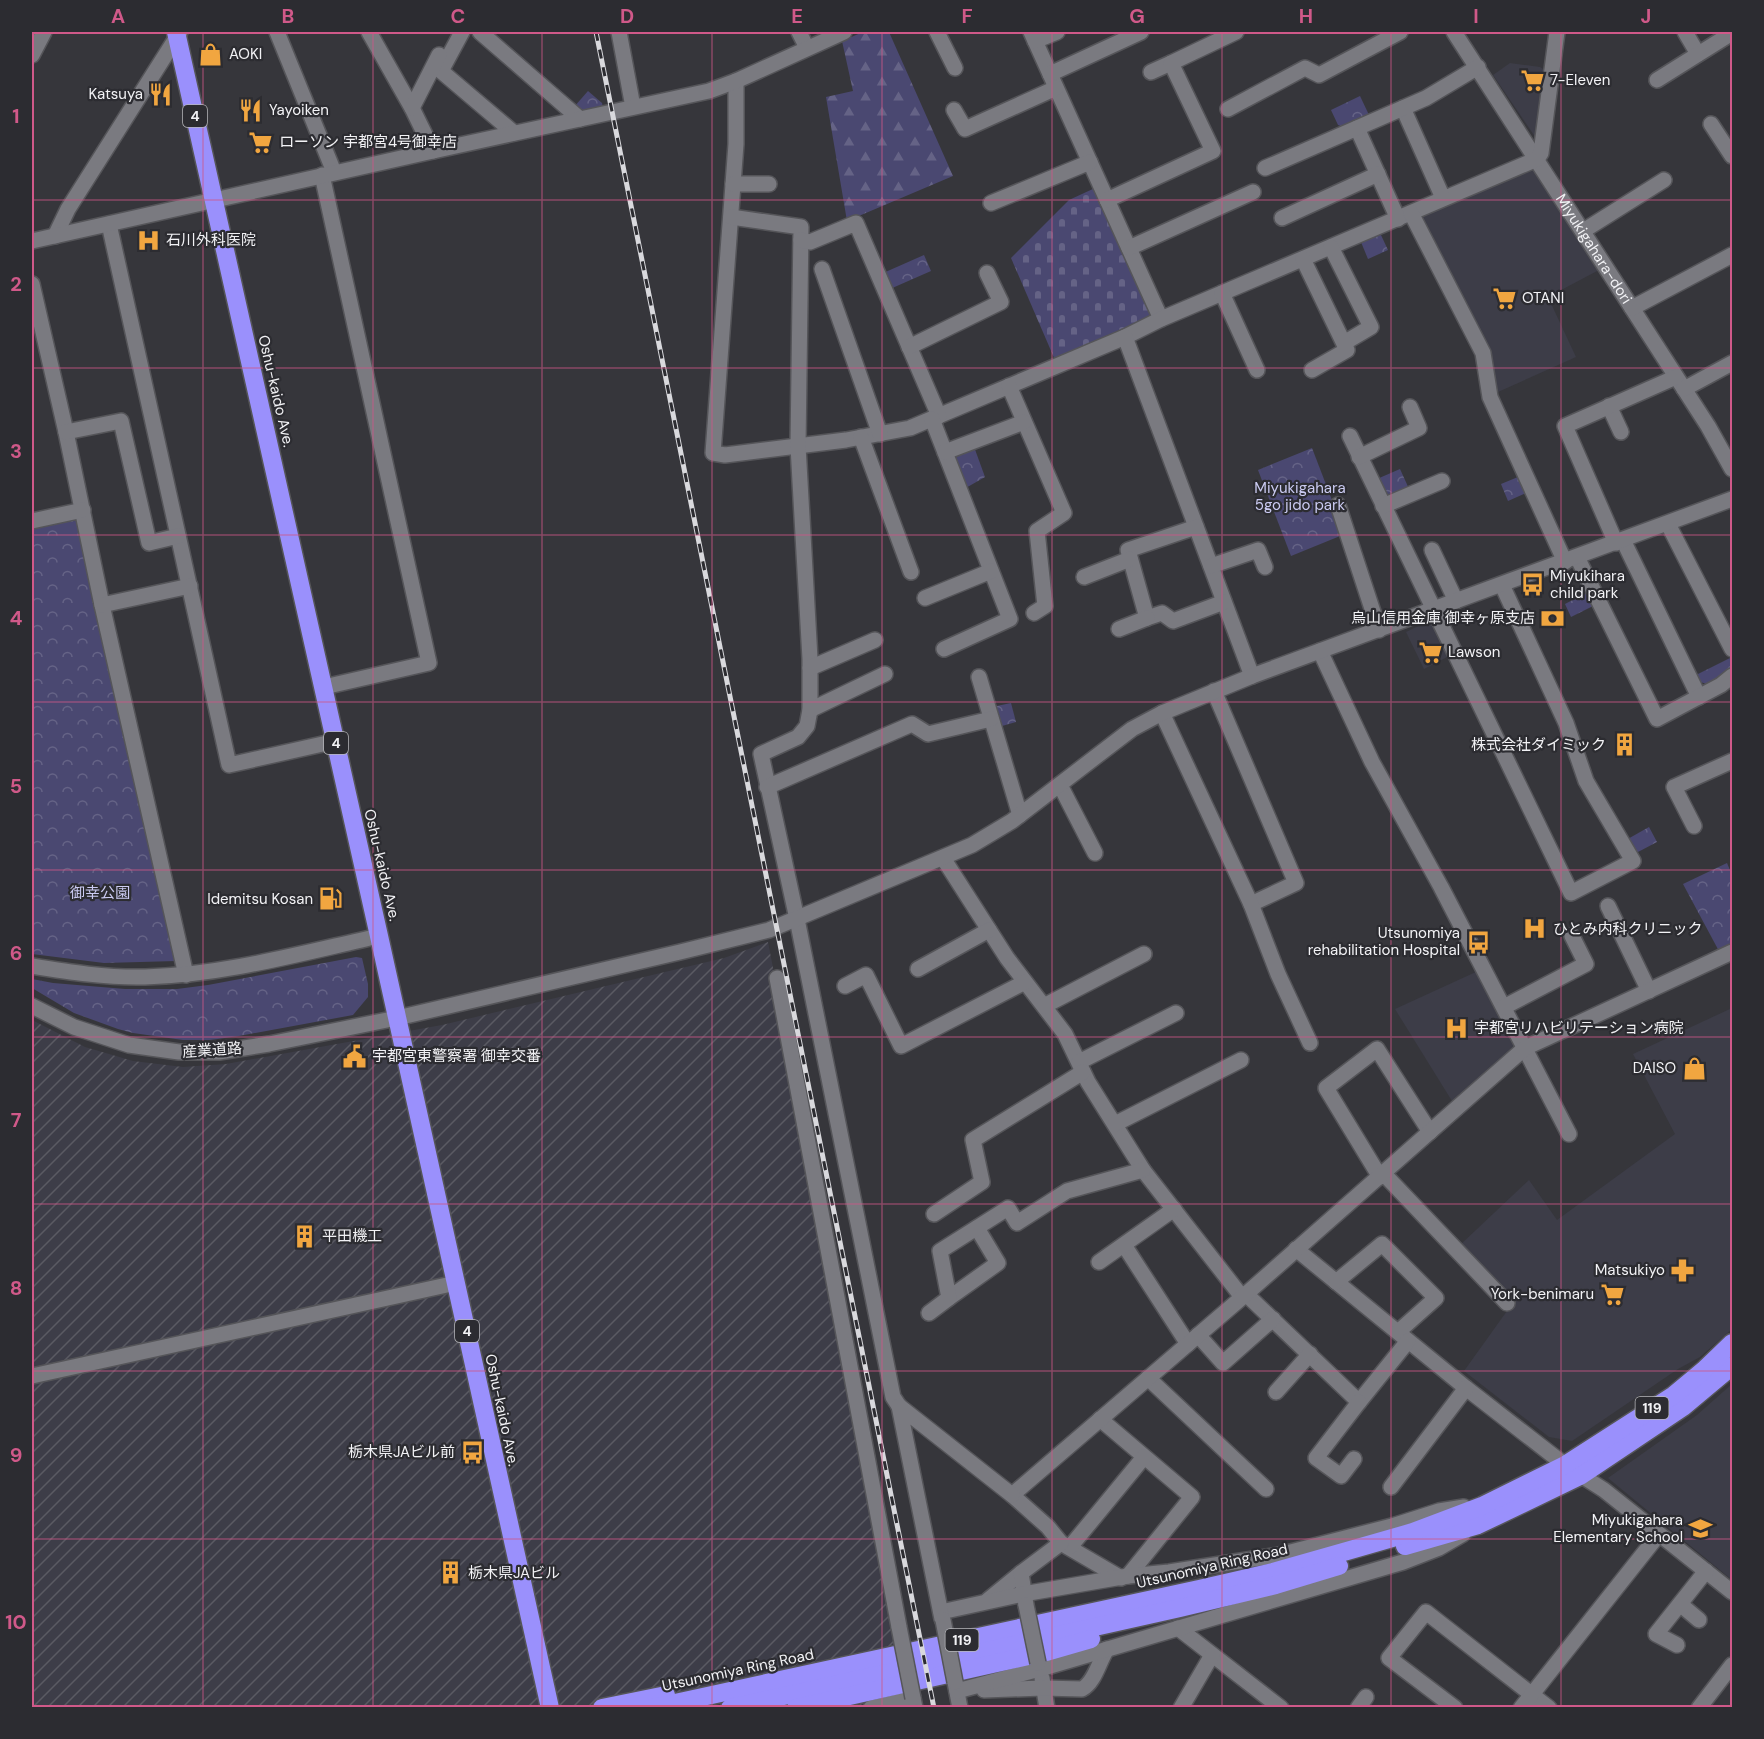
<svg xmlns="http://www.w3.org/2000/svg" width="1764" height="1739" font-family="'DM Sans','Noto Sans JP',sans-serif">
<defs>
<pattern id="industrial-furrows" width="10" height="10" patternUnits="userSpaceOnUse" patternTransform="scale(1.5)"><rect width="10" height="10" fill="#3d3d48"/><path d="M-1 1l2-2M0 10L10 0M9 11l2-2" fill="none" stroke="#5a5a63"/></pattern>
<pattern id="forest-firs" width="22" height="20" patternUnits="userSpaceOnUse" patternTransform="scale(1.5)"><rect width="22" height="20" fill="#4a4871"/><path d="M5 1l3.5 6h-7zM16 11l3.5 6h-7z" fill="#656386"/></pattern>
<pattern id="cemetery-stones" width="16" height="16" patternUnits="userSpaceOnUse" patternTransform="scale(1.5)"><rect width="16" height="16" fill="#4a4871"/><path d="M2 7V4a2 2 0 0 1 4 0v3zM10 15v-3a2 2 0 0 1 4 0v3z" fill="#656386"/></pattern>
<pattern id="park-crowns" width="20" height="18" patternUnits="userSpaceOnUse" patternTransform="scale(1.5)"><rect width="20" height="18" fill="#4a4871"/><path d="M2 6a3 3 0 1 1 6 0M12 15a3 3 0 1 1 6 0" fill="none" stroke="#656386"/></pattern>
</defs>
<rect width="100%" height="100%" fill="#36363b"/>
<g fill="#3d3d48">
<path d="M1510 63 1540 67 1548 72 1540 144 1493 75Z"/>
<path d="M1534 165 1599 270 1548 297 1576 357 1498 392 1492 375 1420 215Z"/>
<path d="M1433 619 1451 655 1424 669 1406 632Z"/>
<path d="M1478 971 1515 1048 1452 1101 1395 1009Z"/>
<path d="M1732 1008V1329L1700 1357 1678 1369 1572 1441 1549 1437 1464 1371 1512 1304 1458 1247 1529 1180 1557 1220 1675 1134 1633 1054Z"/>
<path d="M1732 1384V1580L1608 1478 1697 1415Z"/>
</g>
<path fill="url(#industrial-furrows)" d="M768 942 916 1707 32 1708V1020L85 1047 133 1061 183 1067 226 1064 442 1025 724 958Z"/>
<path fill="url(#forest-firs)" d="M863 32H889L953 176 847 221 826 97 853 91 842 41Z"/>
<path fill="url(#cemetery-stones)" d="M1095 188 1152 313 1145 322 1055 360 1011 258 1069 200Z"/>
<g fill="url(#park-crowns)">
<path d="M588 91 602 103 603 107 580 112 574 107Z"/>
<path d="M1360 96 1369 115 1343 127 1338 125 1331 110Z"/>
<path d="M1380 233 1388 250 1368 259 1361 242Z"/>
<path d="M924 255 931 271 890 289 881 274Z"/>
<path d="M973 444 985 477 964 489 949 453Z"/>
<path d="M1312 448 1345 534 1291 556 1258 470Z"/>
<path d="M1400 469 1410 491 1386 498 1377 479Z"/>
<path d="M1518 477 1522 479 1528 492 1508 501 1501 484Z"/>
<path d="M78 519 176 961 104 963 32 954V529Z"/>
<path d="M1586 593 1593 606 1571 617 1565 604Z"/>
<path d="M1730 658 1732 662 1731 669 1707 684 1700 682 1696 675Z"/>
<path d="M1011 703 1016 722 1002 726 996 723 992 707Z"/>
<path d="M1649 827 1657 842 1638 852 1631 849 1626 840Z"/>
<path d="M1727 863 1732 875V947L1720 953 1683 884Z"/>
<path d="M356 957 362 958 368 984V997L353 1015 239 1036 210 1040H183L133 1033 118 1029 74 1013 32 988V979L53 983 125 989H177L208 985Z"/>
</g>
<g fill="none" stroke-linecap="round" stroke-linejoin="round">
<defs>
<g id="minor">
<path d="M277 32 334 172"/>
<path d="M369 32 412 108 433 151"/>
<path d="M462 32 441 71 514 133"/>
<path d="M480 32 580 119"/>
<path d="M619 32 633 107"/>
<path d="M799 32 807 48"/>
<path d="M937 32 955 68"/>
<path d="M1031 32 1161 319"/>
<path id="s1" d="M1454 32 1708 426 1732 469"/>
<path d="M1685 32 1698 54"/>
<path d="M1035 41 1057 32"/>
<path d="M32 55 44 32"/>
<path d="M1151 72 1171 63"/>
<path d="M1050 74 1141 32"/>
<path d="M1657 80 1732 33"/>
<path d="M736 81V144L713 453 725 455 846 440 910 428 1125 337 1161 319 1537 159 1541 153 1557 32"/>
<path d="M412 108 439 55"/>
<path d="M1403 108 1443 198"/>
<path d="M1228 109 1305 68 1319 75 1400 32"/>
<path d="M954 110 965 129 1056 88"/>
<path d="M1711 124 1732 156"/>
<path d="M1357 128 1398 219"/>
<path d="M1265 168 1426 98 1478 67"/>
<path d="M322 175 429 663 324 687"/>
<path d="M733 184H769"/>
<path d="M1107 200 1213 151 1171 63 1236 32"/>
<path d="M991 203 1090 162"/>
<path d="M1411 213 1483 353 1490 397 1565 562"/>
<path d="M731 217 801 227 798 446 810 659V710L807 726 798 737 761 754 797 919 893 1397 899 1406"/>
<path d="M1282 218 1378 174"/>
<path d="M109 224 229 765 336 741"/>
<path d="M1583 231 1664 180"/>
<path d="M55 236 68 209 180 32"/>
<path d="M801 240 810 242 856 223 939 416"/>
<path d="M32 241C257 190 483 139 709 91L736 81 844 32"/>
<path d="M1331 247 1371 327 1344 343"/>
<path d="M1129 248 1253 192"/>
<path d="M1303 259 1347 350 1312 370"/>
<path d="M822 269 880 434"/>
<path d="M32 284 66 432 102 605 186 975"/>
<path d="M1222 293 1257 370"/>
<path d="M1632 308 1732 255"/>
<path d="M1125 337 1252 676"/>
<path d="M909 347 1001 302 987 273"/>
<path d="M1009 386 1064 513 1037 531 1045 606 1034 613"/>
<path d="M1684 389 1732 363"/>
<path d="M1609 406 1621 432"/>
<path d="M932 419 1010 619 944 649"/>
<path d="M66 432 121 421 149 543 178 536"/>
<path d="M1350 436 1571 893 1633 861 1586 781 1566 723 1502 585"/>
<path d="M861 437 911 572"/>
<path d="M945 452 1024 422"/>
<path d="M1359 457 1419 428 1410 407"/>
<path d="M1338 505 1379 630"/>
<path d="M1383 506 1442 481"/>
<path d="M32 521 83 510"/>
<path d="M1668 524 1732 649"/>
<path d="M1196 527 1128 550 1147 618 1162 613 1173 621 1224 602"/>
<path d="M1623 540 1699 697"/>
<path d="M1616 543 1565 426 1676 377"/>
<path d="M1432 550 1456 601"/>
<path d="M1577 557 1657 719 1721 685 1732 676"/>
<path d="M1211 566 1258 550 1265 567"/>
<path d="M1084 577 1130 559"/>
<path d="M925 598 991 571"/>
<path d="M102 605 190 586"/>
<path d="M1119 629 1147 618"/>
<path d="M1320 651 1372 762 1441 887 1569 1134"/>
<path d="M810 668 875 640"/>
<path d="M979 677 1020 815"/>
<path d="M1214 691 1296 883 1251 904"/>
<path d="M810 710 885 674"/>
<path d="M1162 713 1251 904 1278 974 1310 1043"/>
<path d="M1060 785 1095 853"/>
<path d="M767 787 912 724 928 734 991 719"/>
<path d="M1694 826 1674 787 1732 761"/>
<path d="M943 858 1007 958 1065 1034 1088 1082 1143 1170 1242 1297"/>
<path d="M1608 906 1649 991"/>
<path d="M32 966C69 972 107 978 145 977 224 975 302 953 379 936"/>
<path d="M918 969 989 930"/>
<path d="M777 978 899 1627"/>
<path d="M845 986 866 975 901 1046 1025 982"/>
<path d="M32 1006 74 1027 129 1045 179 1052H219L269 1044 397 1018 680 952 769 930 972 845 1012 821 1132 729 1162 713 1252 676 1732 499"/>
<path d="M1044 1006 1144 954"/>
<path d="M1504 1007 1586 964 1572 936"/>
<path d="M1079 1062 1176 1013"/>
<path d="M1115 1124 1241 1060"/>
<path d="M1383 1173 1507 1303"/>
<path d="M1380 1177 1326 1088 1377 1049 1430 1132"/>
<path d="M934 1214 982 1182 973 1140 1083 1072"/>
<path d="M1124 1245 1188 1344"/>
<path d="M1296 1249 1466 1388 1565 1465 1604 1490 1732 1592"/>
<path d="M1099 1262 1174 1209"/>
<path d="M1336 1282 1382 1244 1436 1298 1398 1332"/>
<path d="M1246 1294 1359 1402 1408 1341"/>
<path d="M949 1298 998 1263 977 1228"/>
<path d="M929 1313 949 1298 940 1251 1008 1208 1017 1223 1067 1191 1143 1170"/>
<path d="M1198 1335 1223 1363 1273 1319"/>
<path d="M32 1376 456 1283"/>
<path d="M1148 1378 1266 1489"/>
<path d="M1276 1392 1310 1354"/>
<path d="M1100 1419 1192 1497 1128 1576"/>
<path d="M1354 1459 1341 1476 1316 1458 1359 1402"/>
<path d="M1391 1487 1466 1388"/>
<path d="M1061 1543 1121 1578"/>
<path d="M1070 1547 1144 1457"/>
<path d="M988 1600 1021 1573"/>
<path d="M1680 1604 1699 1620"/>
<path d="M1026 1605 1021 1573 1061 1543 1048 1527 1012 1495 1246 1294 1525 1048 1732 952"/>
<path d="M941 1612 1023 1594 1128 1576 1169 1572 1279 1555 1392 1526 1439 1511 1464 1507"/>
<path d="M942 1619 899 1406 1012 1495"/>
<path d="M1178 1628 1281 1708"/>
<path d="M1677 1645 1656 1634 1706 1571"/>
<path d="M1042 1678 1047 1708"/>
<path d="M955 1682 960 1708"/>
<path d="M984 1690 1043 1688 1082 1689C1095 1682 1099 1661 1107 1649"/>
<path d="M957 1691 1040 1669 1403 1562 1439 1548 1463 1534"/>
<path d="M871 1708 913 1698 915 1708"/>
<path d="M1181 1708 1212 1655"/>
<path d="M1358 1708 1366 1697"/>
<path d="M1455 1708 1389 1658 1426 1612 1549 1708"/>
<path d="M1521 1708 1659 1534"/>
<path d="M1699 1708 1732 1665"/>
</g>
<g id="highway">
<path d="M176 32 379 936 550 1708"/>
<path d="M1405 1546 1478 1525 1580 1476 1683 1407 1732 1366"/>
<path d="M602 1708 666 1695"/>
<path d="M652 1708 1199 1589 1273 1572 1347 1551 1413 1532 1482 1506 1565 1465 1674 1395 1704 1370 1732 1343"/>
<path d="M730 1708 1180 1608 1276 1585 1339 1566"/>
<path d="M796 1708 1046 1652 1091 1639"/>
</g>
</defs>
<use href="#minor" stroke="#555559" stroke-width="18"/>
<use href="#highway" stroke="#555559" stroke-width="21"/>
<use href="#minor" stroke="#7a7a80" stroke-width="15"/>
<use href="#highway" stroke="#9a90fc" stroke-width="18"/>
<defs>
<path id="rail" d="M596 32 934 1708"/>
</defs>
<use href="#rail" stroke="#d9d9dd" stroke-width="5"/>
<use href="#rail" stroke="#2c2c31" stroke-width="3" stroke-dasharray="9" stroke-linecap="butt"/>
<defs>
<g id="minor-bridge">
<path d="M1026 1605 1038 1663"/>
<path d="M943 1620 955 1682"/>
<path d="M899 1627 913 1698"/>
</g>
</defs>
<use href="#minor-bridge" stroke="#555559" stroke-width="18" stroke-linecap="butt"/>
<use href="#minor-bridge" stroke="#7a7a80" stroke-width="15"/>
</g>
<path fill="none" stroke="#d05989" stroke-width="1.5" stroke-opacity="0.55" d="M203 32V1708M373 32V1708M542 32V1708M712 32V1708M882 32V1708M1052 32V1708M1222 32V1708M1391 32V1708M1561 32V1708M32 200H1732M32 368H1732M32 535H1732M32 702H1732M32 870H1732M32 1037H1732M32 1204H1732M32 1371H1732M32 1539H1732"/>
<defs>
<symbol id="shop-bare" viewBox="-9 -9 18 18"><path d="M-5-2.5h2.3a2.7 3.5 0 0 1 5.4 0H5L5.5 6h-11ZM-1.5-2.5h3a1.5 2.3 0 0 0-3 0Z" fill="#f1a640" stroke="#2c2c31" stroke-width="2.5" paint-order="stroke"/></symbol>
<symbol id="supermarket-bare" viewBox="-9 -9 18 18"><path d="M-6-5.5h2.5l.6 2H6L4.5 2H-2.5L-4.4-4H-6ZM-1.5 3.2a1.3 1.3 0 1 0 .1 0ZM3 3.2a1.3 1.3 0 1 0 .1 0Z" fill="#f1a640" stroke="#2c2c31" stroke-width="2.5" paint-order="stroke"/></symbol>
<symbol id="restaurant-bare" viewBox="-9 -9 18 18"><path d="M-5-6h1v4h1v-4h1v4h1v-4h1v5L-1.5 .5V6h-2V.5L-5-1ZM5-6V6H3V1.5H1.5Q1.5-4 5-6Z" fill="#f1a640" stroke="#2c2c31" stroke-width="2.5" paint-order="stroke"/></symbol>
<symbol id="hospital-bare" viewBox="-9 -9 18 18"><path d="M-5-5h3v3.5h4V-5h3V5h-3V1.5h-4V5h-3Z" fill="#f1a640" stroke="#2c2c31" stroke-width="2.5" paint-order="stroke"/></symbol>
<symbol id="bus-bare" viewBox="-9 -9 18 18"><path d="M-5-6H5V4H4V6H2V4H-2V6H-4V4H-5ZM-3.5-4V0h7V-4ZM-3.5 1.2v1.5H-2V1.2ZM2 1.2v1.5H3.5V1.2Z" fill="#f1a640" stroke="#2c2c31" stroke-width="2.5" paint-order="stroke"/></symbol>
<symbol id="bank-bare" viewBox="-9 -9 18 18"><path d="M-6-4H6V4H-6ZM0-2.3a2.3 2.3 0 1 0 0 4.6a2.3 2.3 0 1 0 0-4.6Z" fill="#f1a640" stroke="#2c2c31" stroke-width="2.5" paint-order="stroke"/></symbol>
<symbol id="building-bare" viewBox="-9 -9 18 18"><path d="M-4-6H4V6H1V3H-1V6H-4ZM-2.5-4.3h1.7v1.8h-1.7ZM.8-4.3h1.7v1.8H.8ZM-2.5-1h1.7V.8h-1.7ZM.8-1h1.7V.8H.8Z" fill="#f1a640" stroke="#2c2c31" stroke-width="2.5" paint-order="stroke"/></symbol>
<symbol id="fuel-bare" viewBox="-9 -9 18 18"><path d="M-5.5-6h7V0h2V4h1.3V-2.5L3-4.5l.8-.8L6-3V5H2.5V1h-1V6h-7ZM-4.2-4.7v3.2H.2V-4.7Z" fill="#f1a640" stroke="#2c2c31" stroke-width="2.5" paint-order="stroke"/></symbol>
<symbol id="civic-bare" viewBox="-9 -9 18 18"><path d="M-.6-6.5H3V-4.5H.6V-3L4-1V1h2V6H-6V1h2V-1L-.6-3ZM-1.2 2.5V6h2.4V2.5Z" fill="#f1a640" stroke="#2c2c31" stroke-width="2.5" paint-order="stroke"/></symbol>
<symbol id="pharmacy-bare" viewBox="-9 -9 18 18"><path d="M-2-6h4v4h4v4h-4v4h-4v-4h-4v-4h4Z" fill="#f1a640" stroke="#2c2c31" stroke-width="2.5" paint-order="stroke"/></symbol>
<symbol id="school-bare" viewBox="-9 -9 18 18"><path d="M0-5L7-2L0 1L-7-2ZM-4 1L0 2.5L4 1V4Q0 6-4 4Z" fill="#f1a640" stroke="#2c2c31" stroke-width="2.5" paint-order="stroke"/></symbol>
</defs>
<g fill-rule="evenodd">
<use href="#shop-bare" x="194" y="38" width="33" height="33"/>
<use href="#supermarket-bare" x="1516" y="64" width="33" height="33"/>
<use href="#restaurant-bare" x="144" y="78" width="33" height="33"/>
<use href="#restaurant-bare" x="234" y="94" width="33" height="33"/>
<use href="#supermarket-bare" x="244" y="126" width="33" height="33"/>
<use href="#hospital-bare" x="132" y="224" width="33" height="33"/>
<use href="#supermarket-bare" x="1488" y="282" width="33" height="33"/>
<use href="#bus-bare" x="1516" y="568" width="33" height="33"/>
<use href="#bank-bare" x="1536" y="602" width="33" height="33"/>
<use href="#supermarket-bare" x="1414" y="636" width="33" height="33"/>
<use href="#building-bare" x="1608" y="728" width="33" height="33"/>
<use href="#fuel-bare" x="314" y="882" width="33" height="33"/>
<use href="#hospital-bare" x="1518" y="912" width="33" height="33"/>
<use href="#bus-bare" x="1462" y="926" width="33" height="33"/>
<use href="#hospital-bare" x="1440" y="1012" width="33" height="33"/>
<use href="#civic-bare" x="338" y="1040" width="33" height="33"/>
<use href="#shop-bare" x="1678" y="1052" width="33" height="33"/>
<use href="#building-bare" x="288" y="1220" width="33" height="33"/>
<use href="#pharmacy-bare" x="1666" y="1254" width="33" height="33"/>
<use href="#supermarket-bare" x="1596" y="1278" width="33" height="33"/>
<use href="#bus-bare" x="456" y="1436" width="33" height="33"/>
<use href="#school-bare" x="1684" y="1512" width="33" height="33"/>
<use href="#building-bare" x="434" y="1556" width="33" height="33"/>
</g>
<g text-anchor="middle" stroke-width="4.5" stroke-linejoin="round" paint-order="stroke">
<g fill="#2c2c31" stroke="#b7b7ba" stroke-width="1.5">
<rect x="183" y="105" width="24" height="22" rx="4.5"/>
<rect x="324" y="732" width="24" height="22" rx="4.5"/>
<rect x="455" y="1320" width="24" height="22" rx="4.5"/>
<rect x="1635.5" y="1397" width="33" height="22" rx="4.5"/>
<rect x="945.5" y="1629" width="33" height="22" rx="4.5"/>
</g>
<g font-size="14" font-weight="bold" fill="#f2f2f5">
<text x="195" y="121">4</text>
<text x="336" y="748">4</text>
<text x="467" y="1336">4</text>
<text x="1652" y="1413">119</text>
<text x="962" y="1645">119</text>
</g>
<g font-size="15" fill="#f2f2f5" stroke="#2c2c31" text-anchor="start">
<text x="229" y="59">AOKI</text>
<text x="1550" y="85">7-Eleven</text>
<text x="143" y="99" text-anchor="end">Katsuya</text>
<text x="269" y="115">Yayoiken</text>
<text x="279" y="147">ローソン 宇都宮4号御幸店</text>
<text x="166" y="245">石川外科医院</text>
<text x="1522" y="303">OTANI</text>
<text x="1550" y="581">Miyukihara<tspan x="1550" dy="17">child park</tspan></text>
<text x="1535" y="623" text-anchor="end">烏山信用金庫 御幸ヶ原支店</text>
<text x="1448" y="657">Lawson</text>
<text x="1606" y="750" text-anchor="end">株式会社ダイミック</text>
<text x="313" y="904" text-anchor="end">Idemitsu Kosan</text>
<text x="1553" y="934">ひとみ内科クリニック</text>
<text x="1460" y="938" text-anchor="end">Utsunomiya<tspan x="1460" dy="17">rehabilitation Hospital</tspan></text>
<text x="1474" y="1033">宇都宮リハビリテーション病院</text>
<text x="372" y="1061">宇都宮東警察署 御幸交番</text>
<text x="1676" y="1073" text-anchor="end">DAISO</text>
<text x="322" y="1241">平田機工</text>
<text x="1665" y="1275" text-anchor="end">Matsukiyo</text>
<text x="1594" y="1299" text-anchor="end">York-benimaru</text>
<text x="455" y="1457" text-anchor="end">栃木県JAビル前</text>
<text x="1683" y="1525" text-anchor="end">Miyukigahara<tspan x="1683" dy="17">Elementary School</tspan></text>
<text x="468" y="1578">栃木県JAビル</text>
</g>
<g font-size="15" fill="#f2f2f5" stroke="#2c2c31">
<text dy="5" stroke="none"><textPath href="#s1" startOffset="258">Miyukigahara-dori</textPath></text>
<text transform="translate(276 391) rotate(77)" y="5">Oshu-kaido Ave.</text>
<text transform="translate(382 865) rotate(77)" y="5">Oshu-kaido Ave.</text>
<text transform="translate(212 1050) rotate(-4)" y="5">産業道路</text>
<text transform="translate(502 1410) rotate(78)" y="5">Oshu-kaido Ave.</text>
<text transform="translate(1212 1566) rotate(-13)" y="5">Utsunomiya Ring Road</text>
<text transform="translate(738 1670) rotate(-12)" y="5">Utsunomiya Ring Road</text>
</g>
<g font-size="15" fill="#cbcbf2" stroke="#2c2c31">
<text x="1300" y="493">Miyukigahara<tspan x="1300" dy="17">5go jido park</tspan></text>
<text x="100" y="898">御幸公園</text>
</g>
</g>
<rect width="1764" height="1739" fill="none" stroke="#2c2c31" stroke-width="66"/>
<rect x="33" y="33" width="1698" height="1673" fill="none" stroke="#d05989" stroke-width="2"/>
<g font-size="20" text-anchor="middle" font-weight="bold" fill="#d05989">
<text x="118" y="23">A</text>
<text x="288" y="23">B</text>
<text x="458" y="23">C</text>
<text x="627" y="23">D</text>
<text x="797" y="23">E</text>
<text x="967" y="23">F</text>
<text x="1137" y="23">G</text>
<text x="1306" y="23">H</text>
<text x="1476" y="23">I</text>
<text x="1646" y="23">J</text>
<text x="16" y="123">1</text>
<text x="16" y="291">2</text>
<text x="16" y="458">3</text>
<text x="16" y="625">4</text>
<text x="16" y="793">5</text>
<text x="16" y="960">6</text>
<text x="16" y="1127">7</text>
<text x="16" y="1295">8</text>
<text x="16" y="1462">9</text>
<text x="16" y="1629">10</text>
</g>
</svg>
